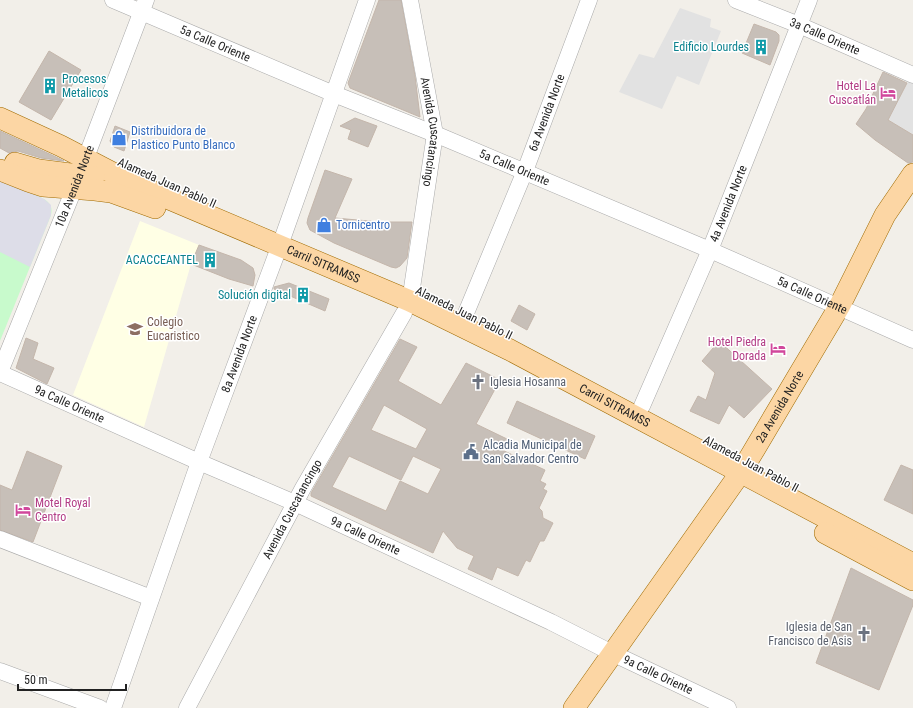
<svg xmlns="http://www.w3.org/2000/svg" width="913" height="708" font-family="'Roboto Condensed',sans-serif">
<rect width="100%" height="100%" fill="#f2efe9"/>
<path fill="#ffffe5" d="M140 221 199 245 191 264 144 427 73 395Z"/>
<path fill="#c8facc" d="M0 178 44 199C50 203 53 207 51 215L0 341Z"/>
<g fill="#e2e2e2">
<path d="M680 8 711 19 710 27 721 31 699 85 677 76 662 109 619 92 639 54 654 58Z"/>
<path d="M910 78 913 79V135L888 120Z"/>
</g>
<path fill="#dddde8" d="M0 178 44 199 51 205V215L30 267 0 252Z"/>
<g fill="#c7bfb8" stroke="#c4b6ab" fill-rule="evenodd">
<path d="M379 0H401L415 76 420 117 350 88 348 83Z"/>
<path d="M754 24 776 32 779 35V41L770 65 742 53Z"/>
<path d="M49 51 81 70 51 120 19 102Z"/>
<path d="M883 72 907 83 888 120 913 135V162L908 163 875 140 856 124 866 109Z"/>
<path d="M355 118 377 126 368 147 348 139 351 130 340 126Z"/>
<path d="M115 126 130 132 124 151 114 147 110 141Z"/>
<path d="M0 131 56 157 64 161 41 158 18 151 9 153 0 148Z"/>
<path d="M325 170 352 179 335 218 380 222H412L407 258 400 266 396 268 391 267 334 243 310 230 307 223 308 218Z"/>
<path d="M199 245 241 260 253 268 255 275 253 286 229 279 191 264Z"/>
<path d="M289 283 329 299 325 311 274 289V287Z"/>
<path d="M519 305 535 314 527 330 511 321Z"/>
<path d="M26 338 38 343 33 359 54 368 47 384 16 368Z"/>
<path d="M400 339 417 347 398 381 441 405 466 363 500 380 476 424 507 439 502 450 545 470 540 481 546 484 543 489 547 491 539 508 542 511 543 518 553 523 544 541H540L530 562 526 560 518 576 497 567 492 580 468 569 474 556 457 548 443 531 433 553 311 496V493ZM384 405 427 429 416 449 371 430ZM349 456 401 480 413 456 441 469 428 494 400 481 386 511 332 487Z"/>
<path d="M719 341 772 389 744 418 729 405 719 424 690 411 698 396 706 400 715 373 702 361Z"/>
<path d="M517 401 595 436 585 459 507 423Z"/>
<path d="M27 451 62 466 33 542 0 530V485L12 490Z"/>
<path d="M901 465 913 470V514L884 500Z"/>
<path d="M851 568 913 600V605L879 690 816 663Z"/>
</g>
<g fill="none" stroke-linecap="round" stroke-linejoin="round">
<defs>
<g id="minor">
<path id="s1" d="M113 0 334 94 435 134 710 250 913 340"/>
<path id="s2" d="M410 0 435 134 412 288"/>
<path id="s3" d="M736 0 799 25 913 75"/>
<path id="s4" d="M466 313 525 171 589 0"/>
<path id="s5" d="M0 372 74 189 146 0"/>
<path id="s6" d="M0 373 199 462 295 503 551 622 612 653 728 708"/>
<path id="s7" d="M642 406 710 250 809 0"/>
<path d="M0 539 151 598"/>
<path d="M0 671 100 708"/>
<path id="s8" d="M113 708 199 462 284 234 367 0"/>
<path id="s9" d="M187 708 303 488 404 313"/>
</g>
<g id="major">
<path id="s10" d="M0 118 61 146 134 184 410 301 510 350 913 564"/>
<path d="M15 163 39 170 94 177"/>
<path d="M0 170 28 181 43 186 95 190 111 192 155 208"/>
<path d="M825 533 913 580"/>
<path id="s11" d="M574 708 741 472 839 307 885 215 913 174"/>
</g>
</defs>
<use href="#minor" stroke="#a9a9a9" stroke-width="17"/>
<use href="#major" stroke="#a06b00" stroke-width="22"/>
<use href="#minor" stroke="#fff" stroke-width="16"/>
<use href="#major" stroke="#fcd6a4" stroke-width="21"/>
</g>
<defs>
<symbol id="building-bare" viewBox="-9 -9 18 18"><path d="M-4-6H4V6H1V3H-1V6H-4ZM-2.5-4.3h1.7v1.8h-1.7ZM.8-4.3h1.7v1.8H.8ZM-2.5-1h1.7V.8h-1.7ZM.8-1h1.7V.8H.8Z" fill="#0f9aa8" stroke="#fff" stroke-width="2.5" paint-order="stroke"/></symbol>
<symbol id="hotel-bare" viewBox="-9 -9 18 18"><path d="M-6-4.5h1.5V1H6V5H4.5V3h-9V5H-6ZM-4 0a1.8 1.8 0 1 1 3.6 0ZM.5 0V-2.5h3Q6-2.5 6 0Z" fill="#d1479c" stroke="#fff" stroke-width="2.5" paint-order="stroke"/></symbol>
<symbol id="shop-bare" viewBox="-9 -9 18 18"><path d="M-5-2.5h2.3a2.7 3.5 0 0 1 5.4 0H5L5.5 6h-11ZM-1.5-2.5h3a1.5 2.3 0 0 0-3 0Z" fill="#3f7fe0" stroke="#fff" stroke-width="2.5" paint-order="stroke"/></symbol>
<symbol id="school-bare" viewBox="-9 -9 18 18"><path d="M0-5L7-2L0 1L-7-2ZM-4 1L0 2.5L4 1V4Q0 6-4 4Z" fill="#8d6e63" stroke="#fff" stroke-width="2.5" paint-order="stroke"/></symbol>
<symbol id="church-bare" viewBox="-9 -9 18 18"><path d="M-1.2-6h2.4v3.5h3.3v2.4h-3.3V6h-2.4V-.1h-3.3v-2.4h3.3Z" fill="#6b7280" stroke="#fff" stroke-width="2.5" paint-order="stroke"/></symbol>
<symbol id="civic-bare" viewBox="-9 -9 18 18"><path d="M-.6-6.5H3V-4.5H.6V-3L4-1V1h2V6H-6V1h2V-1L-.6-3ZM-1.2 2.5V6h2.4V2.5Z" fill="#5c6f8a" stroke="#fff" stroke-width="2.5" paint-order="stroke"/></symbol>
</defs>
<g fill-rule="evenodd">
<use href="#building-bare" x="750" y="36" width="22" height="22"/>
<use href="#building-bare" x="39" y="75" width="22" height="22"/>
<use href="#hotel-bare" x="877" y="82" width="22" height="22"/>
<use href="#shop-bare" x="108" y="127" width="22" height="22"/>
<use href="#shop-bare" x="313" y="214" width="22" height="22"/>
<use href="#building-bare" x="199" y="249" width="22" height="22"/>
<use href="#building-bare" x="292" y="284" width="22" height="22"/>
<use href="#school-bare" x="124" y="318" width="22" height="22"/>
<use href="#hotel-bare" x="767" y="338" width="22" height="22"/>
<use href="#church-bare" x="467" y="371" width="22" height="22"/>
<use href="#civic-bare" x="460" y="441" width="22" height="22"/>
<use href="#hotel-bare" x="12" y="499" width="22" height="22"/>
<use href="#church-bare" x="853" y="623" width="22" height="22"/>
</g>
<g text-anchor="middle" stroke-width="3" stroke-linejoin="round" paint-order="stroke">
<g font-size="12" fill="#222" stroke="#fff">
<text dy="4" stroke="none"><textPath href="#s3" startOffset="96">3a Calle Oriente</textPath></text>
<text dy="4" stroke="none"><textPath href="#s1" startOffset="111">5a Calle Oriente</textPath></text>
<text dy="4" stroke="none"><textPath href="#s4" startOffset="216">6a Avenida Norte</textPath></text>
<text dy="4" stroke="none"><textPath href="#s2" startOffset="134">Avenida Cuscatancingo</textPath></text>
<text dy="4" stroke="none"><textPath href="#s1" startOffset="435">5a Calle Oriente</textPath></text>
<text transform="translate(167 183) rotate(24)" y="4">Alameda Juan Pablo II</text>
<text dy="4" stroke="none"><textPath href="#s5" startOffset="200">10a Avenida Norte</textPath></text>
<text dy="4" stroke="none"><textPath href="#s7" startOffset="220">4a Avenida Norte</textPath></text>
<text dy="4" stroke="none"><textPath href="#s10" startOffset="355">Carril SITRAMSS</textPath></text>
<text dy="4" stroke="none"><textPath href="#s1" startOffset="759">5a Calle Oriente</textPath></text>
<text transform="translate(464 313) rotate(26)" y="4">Alameda Juan Pablo II</text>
<text dy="4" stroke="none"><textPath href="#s8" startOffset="376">8a Avenida Norte</textPath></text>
<text dy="4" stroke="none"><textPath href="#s6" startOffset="76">9a Calle Oriente</textPath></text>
<text dy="4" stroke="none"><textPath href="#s10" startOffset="679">Carril SITRAMSS</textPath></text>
<text dy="4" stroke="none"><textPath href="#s11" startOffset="365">2a Avenida Norte</textPath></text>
<text transform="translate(751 464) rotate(28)" y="4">Alameda Juan Pablo II</text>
<text dy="4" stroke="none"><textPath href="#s9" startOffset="225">Avenida Cuscatancingo</textPath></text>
<text dy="4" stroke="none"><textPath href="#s6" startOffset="400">9a Calle Oriente</textPath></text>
<text dy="4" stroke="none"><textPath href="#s6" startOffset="724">9a Calle Oriente</textPath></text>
</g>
<g font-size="12" fill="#0d838f" stroke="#fff" text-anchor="end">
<text x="749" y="51">Edificio Lourdes</text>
<text x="62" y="83" text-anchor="start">Procesos<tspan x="62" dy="14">Metalicos</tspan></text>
<text x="198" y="264">ACACCEANTEL</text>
<text x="291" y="299">Solución digital</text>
</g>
<g font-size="12" fill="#b23c85" stroke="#fff" text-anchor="end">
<text x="876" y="90">Hotel La<tspan x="876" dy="14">Cuscatlán</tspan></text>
<text x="766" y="346">Hotel Piedra<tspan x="766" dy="14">Dorada</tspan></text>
<text x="35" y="507" text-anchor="start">Motel Royal<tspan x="35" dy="14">Centro</tspan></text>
</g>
<g font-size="12" fill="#366cbe" stroke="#fff" text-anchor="start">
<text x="131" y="135">Distribuidora de<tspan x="131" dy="14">Plastico Punto Blanco</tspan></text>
<text x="336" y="229">Tornicentro</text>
</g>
<g font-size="12" fill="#785e54" stroke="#fff" text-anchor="start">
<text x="147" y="326">Colegio<tspan x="147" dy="14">Eucaristico</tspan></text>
</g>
<g font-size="12" fill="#5b616d" stroke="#fff" text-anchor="start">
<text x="490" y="386">Iglesia Hosanna</text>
<text x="852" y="631" text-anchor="end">Iglesia de San<tspan x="852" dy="14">Francisco de Asis</tspan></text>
</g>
<g font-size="12" fill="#4e5e75" stroke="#fff" text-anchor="start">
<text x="483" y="449">Alcadia Municipal de<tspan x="483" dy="14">San Salvador Centro</tspan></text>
</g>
</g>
<path d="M18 684v6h108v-6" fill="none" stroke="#222222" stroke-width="2"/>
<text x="24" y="684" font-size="12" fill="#222222" stroke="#ffffff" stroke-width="3" paint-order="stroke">50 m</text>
</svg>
